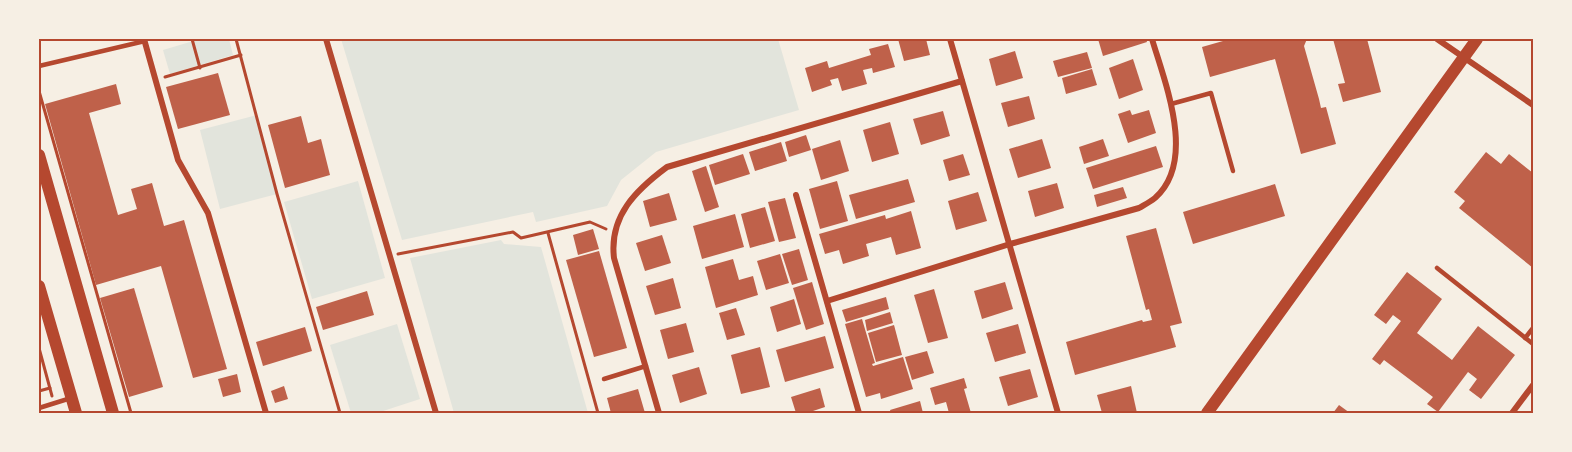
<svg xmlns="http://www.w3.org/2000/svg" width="1572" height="452" font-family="'Fira Sans Condensed',sans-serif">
<rect width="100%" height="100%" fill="#f6efe4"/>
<g fill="#e2e4dc">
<path d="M200 39H229L233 55 170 74 163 50Z"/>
<path d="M341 39H778L799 110 656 152 621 180 607 206 536 222 533 212 402 240Z"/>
<path d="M257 115 277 194 220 209 200 130Z"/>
<path d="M358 181 385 278 312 299 284 202Z"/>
<path d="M501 240 504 244 541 247 588 413H454L410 258Z"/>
<path d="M397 324 420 399 377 413H351L330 345Z"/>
</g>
<g fill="#bf614a">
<path d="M898 39H926L930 55 904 61Z"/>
<path d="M1098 39H1146L1147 42 1103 56Z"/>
<path d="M1230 39H1307L1304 46 1319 99 1321 108 1326 107 1336 144 1301 154 1275 59 1210 77 1202 47Z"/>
<path d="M1333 39H1367L1381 92 1343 102 1338 84 1345 83Z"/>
<path d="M888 44 895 67 873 73 872 68 863 70 867 84 842 91 838 78 830 80 832 85 812 92 805 68 827 61 829 68 871 55 869 49Z"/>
<path d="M1015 51 1023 78 996 86 989 59Z"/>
<path d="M1087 52 1092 68 1058 77 1053 61Z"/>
<path d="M1133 59 1143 90 1119 99 1109 68Z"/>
<path d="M1092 69 1097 85 1066 94 1062 78Z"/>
<path d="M218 73 230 115 178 129 166 87Z"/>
<path d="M116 84 121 104 89 113 118 215 137 209 131 189 152 183 164 226 184 220 227 369 193 378 161 266 96 285 45 104Z"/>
<path d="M1029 96 1035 119 1008 127 1001 103Z"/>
<path d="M1130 110 1132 115 1149 110 1156 133 1128 143 1118 114Z"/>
<path d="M943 111 950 136 921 145 913 119Z"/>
<path d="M301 116 308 143 321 139 330 175 285 188 268 125Z"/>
<path d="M890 122 899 154 872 162 863 130Z"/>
<path d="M806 135 811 150 789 157 785 142Z"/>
<path d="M1042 139 1051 168 1018 178 1009 149Z"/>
<path d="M1103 139 1109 156 1084 164 1079 147Z"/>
<path d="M840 140 849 171 821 180 812 149Z"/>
<path d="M781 142 787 161 755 171 749 152Z"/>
<path d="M1156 146 1163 167 1093 189 1086 168Z"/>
<path d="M1486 152 1501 164 1509 154 1533 173V268L1459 208 1465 201 1454 192Z"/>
<path d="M743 154 750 174 715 185 709 165Z"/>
<path d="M963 154 970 175 949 181 943 160Z"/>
<path d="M706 166 719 207 705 212 692 171Z"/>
<path d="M908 179 915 202 856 219 849 195Z"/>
<path d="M837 181 848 221 820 229 809 189Z"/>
<path d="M1057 183 1064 208 1035 217 1028 191Z"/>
<path d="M1275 184 1285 216 1193 244 1183 212Z"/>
<path d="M1123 187 1127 198 1097 207 1094 195Z"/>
<path d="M978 192 987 221 956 230 948 201Z"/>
<path d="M669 193 677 220 650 227 643 201Z"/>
<path d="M785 198 796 238 779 242 768 202Z"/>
<path d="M765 207 775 241 750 248 741 214Z"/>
<path d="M911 211 921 248 896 255 891 237 866 244 869 256 843 264 839 250 825 254 819 234 885 215 886 219Z"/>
<path d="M735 214 744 247 702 259 693 226Z"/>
<path d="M1156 228 1182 323 1170 326 1176 347 1075 375 1066 342 1142 320 1143 322 1152 320 1149 309 1146 310 1126 236Z"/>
<path d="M593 229 599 249 578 255 573 235Z"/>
<path d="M662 235 671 263 645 271 636 243Z"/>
<path d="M799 249 808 280 792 285 782 254Z"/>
<path d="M599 251 627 348 594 357 566 260Z"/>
<path d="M780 254 789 283 766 290 757 261Z"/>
<path d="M733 259 739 280 753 276 758 295 716 308 705 267Z"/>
<path d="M1407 272 1442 299 1417 333 1434 346 1452 360 1478 326 1515 355 1481 399 1469 390 1477 379 1468 372 1438 412 1427 404 1433 397 1384 360 1380 365 1372 359 1401 321 1393 315 1386 324 1374 315Z"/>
<path d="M673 278 681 308 655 315 646 286Z"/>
<path d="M812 282 824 324 806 330 793 288Z"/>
<path d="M1005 282 1013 309 982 319 974 291Z"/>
<path d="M134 288 163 387 129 397 100 298Z"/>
<path d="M934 289 948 338 928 343 914 295Z"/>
<path d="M367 291 374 315 323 330 316 307Z"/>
<path d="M886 297 889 309 846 322 842 310Z"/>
<path d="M794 299 801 324 777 332 770 307Z"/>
<path d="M736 308 745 335 727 340 719 313Z"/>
<path d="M890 312 893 323 867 331 865 320Z"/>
<path d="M862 319 875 363 872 364 873 366 903 357 913 389 881 399 880 393 866 397 845 324Z"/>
<path d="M686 323 694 352 668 359 660 330Z"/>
<path d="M1018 324 1026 353 995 362 986 333Z"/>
<path d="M894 325 902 355 876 362 868 333Z"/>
<path d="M305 327 312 351 263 366 256 342Z"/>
<path d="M825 336 834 368 785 382 776 350Z"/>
<path d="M760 347 770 387 741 394 731 355Z"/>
<path d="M927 351 934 373 912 380 905 357Z"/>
<path d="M699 367 707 394 680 403 672 375Z"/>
<path d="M1030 369 1038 397 1008 406 999 377Z"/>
<path d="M237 374 241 392 223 397 218 379Z"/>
<path d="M964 378 967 388 964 389 971 413H949L946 402 935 405 930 388Z"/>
<path d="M284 386 288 399 275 403 271 391Z"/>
<path d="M1131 386 1137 413H1102L1097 395Z"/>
<path d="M820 388 825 407 807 413H796L791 397Z"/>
<path d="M638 389 645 413H611L607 398Z"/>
<path d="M920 401 923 413H891L890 410Z"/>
<path d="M1339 405 1350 413H1333Z"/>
</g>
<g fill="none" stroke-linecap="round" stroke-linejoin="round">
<g stroke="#b5482f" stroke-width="3">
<path d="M192 39 200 68"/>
<path d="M236 39 277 194 340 413"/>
<path d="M165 77 241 55"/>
<path d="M39 91 131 413"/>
<path d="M548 233 598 413"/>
<path d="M398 254 513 232 521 238 590 222 606 229"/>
<path d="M39 348 52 396"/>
<path d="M39 391 50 388"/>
</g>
<g stroke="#b5482f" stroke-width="4.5">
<path d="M39 66 145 41"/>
<path d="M1171 104 1211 93 1233 171"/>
<path d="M1437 268 1533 344"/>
<path d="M1525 338 1533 328"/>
<path d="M604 379 646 366"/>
<path d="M39 408 71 398"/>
</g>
<g stroke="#b5482f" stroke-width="6">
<path d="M144 39 178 160 208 213 266 413"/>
<path d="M326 39 436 413"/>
<path d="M950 39 1058 413"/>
<path d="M1437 39 1533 105"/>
<path d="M796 195 859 413"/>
<path d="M827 301 1010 244 1139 208C1144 205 1150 202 1155 198 1197 161 1165 83 1152 39"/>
<path d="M659 413 614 258C609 216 636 190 667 167L962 81"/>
<path d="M1512 413 1533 385"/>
</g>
<g stroke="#b5482f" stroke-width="12">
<path d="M39 155 113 413"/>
<path d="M39 286 76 413"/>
<path d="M1207 413 1477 39"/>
</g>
</g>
<rect width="1572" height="452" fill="none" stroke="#f6efe4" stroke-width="81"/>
<rect x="40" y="40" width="1492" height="372" fill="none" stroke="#b5482f" stroke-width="2"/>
</svg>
